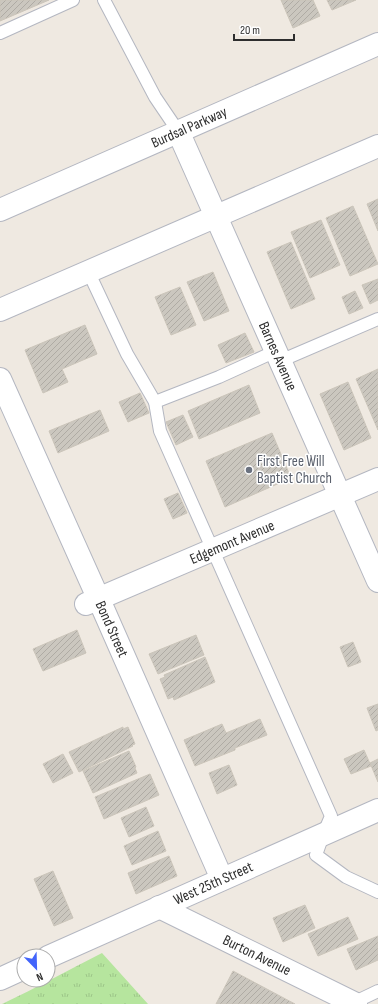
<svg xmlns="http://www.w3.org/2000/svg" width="378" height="1004" font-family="'Sofia Sans Condensed',sans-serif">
<defs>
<pattern id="grass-tufts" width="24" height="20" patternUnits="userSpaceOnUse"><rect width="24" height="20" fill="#b6e59e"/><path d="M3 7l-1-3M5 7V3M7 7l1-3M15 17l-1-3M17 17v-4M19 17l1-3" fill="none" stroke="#9dc588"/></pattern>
<pattern id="building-hatch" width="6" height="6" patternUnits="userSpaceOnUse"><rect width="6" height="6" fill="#cbc7bf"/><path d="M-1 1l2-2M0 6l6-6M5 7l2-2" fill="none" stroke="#afaba4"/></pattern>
</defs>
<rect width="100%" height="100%" fill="#efe9e1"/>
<path fill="url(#grass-tufts)" d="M102 953 148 1004H2C36 988 68 970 102 953Z"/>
<g fill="url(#building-hatch)" stroke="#cbc5ba">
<path d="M0 0H49L0 21Z"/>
<path d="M281 0H313L320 16 293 28Z"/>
<path d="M327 0H356L332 10Z"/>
<path d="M378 199V231L367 204Z"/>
<path d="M353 206 378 264 350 276 326 218Z"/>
<path d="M321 220 340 265 310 278 291 232Z"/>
<path d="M291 242 315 299 291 309 267 252Z"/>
<path d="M213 272 229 311 204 321 187 282Z"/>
<path d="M378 279V300L370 304 362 285Z"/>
<path d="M180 287 196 325 171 335 155 297Z"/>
<path d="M355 291 363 308 349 314 342 297Z"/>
<path d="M85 325 97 354 62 369 68 382 43 393 25 350Z"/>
<path d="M245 333 254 352 226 363 218 345Z"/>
<path d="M378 369V430L356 379Z"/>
<path d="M348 382 371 438 344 450 320 394Z"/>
<path d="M249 385 260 413 199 439 188 411Z"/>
<path d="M140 393 149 413 128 422 119 402Z"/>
<path d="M100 410 109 431 58 453 49 431Z"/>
<path d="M183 415 193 437 176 445 166 422Z"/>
<path d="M272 433 291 478 225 507 206 461Z"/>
<path d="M178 493 187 513 173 519 164 499Z"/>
<path d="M77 630 86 653 43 671 33 649Z"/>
<path d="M196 635 204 655 158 674 149 654Z"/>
<path d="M353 642 361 662 348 667 340 647Z"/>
<path d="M205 657 215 682 174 700 173 697 168 699 160 679 165 677 164 675Z"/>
<path d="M378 704V730L376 731 367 708Z"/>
<path d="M260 719 267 735 235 748V750L195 766 184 740 222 724 226 733Z"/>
<path d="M123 727V729L128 727 135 744 132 745 133 746 79 772 69 752Z"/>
<path d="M364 750 371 766 351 774 344 759Z"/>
<path d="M129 751 136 767 135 768 137 773 93 793 83 771Z"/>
<path d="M63 754 73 773 53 783 43 764Z"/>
<path d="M378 759V782L370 763Z"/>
<path d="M229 765 237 785 217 794 209 773Z"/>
<path d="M150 774 159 795 104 819 95 797Z"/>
<path d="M146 807 154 826 129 837 121 818Z"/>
<path d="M158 831 166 851 132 865 124 846Z"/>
<path d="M169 856 177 876 136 894 128 873Z"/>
<path d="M53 871 73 918 54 926 34 879Z"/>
<path d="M305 905 315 928 283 942 273 918Z"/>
<path d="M348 917 358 939 318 956 308 934Z"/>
<path d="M378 936V960L356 970 347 949Z"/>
<path d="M233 971 295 1004H216Z"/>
</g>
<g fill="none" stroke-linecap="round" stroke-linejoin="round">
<defs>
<g id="lane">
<path d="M104 0 155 97 178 131"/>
<path d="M0 33 73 0"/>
<path d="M88 271 127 354 155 402 160 431 331 816 323 835 316 855 346 877 378 892"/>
<path d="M280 361 378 319"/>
<path d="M155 402 219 377 276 351"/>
<path d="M353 1003 378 991"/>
</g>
<g id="street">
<path d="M178 131 378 581"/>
<path d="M0 379 104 611 222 879"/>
<path d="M86 604 378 479"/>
<path d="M159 907 356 1004"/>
<path d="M48 957 378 810"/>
<path d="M0 979 24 968"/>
</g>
<g id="secondary">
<path d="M0 210 378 44"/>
<path d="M0 310 378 146"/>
</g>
</defs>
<use href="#lane" stroke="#b4b7c1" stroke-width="14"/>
<use href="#street" stroke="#b4b7c1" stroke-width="24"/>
<use href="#secondary" stroke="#b4b7c1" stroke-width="24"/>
<use href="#lane" stroke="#fff" stroke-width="12"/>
<use href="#street" stroke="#fff" stroke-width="22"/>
<use href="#secondary" stroke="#fff" stroke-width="22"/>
</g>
<circle fill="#6b7280" stroke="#fff" stroke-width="1.5" cx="249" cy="470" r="4"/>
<g text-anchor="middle" stroke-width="3" stroke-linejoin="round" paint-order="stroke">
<g font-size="15" fill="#2e2e2e" stroke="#fff">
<text transform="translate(189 127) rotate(-24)" y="5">Burdsal Parkway</text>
<text transform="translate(278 356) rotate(66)" y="5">Barnes Avenue</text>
<text transform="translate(232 542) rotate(-23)" y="5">Edgemont Avenue</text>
<text transform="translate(112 629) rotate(66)" y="5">Bond Street</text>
<text transform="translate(213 883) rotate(-24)" y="5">West 25th Street</text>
<text transform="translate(257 955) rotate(26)" y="5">Burton Avenue</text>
</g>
<g font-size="15" fill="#5b616d" stroke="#fff" text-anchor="start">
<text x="257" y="466">First Free Will<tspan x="257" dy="17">Baptist Church</tspan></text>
</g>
</g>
<g transform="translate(36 968) rotate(157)"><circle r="19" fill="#ffffff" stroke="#ababab"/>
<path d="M0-3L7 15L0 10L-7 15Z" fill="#4264fb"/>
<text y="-6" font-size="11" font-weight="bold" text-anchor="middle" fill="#2e2e2e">N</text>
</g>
<path d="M234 34v6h60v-6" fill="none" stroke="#2e2e2e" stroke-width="2"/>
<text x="240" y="34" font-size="12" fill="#2e2e2e" stroke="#ffffff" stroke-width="3" paint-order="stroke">20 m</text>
</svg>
